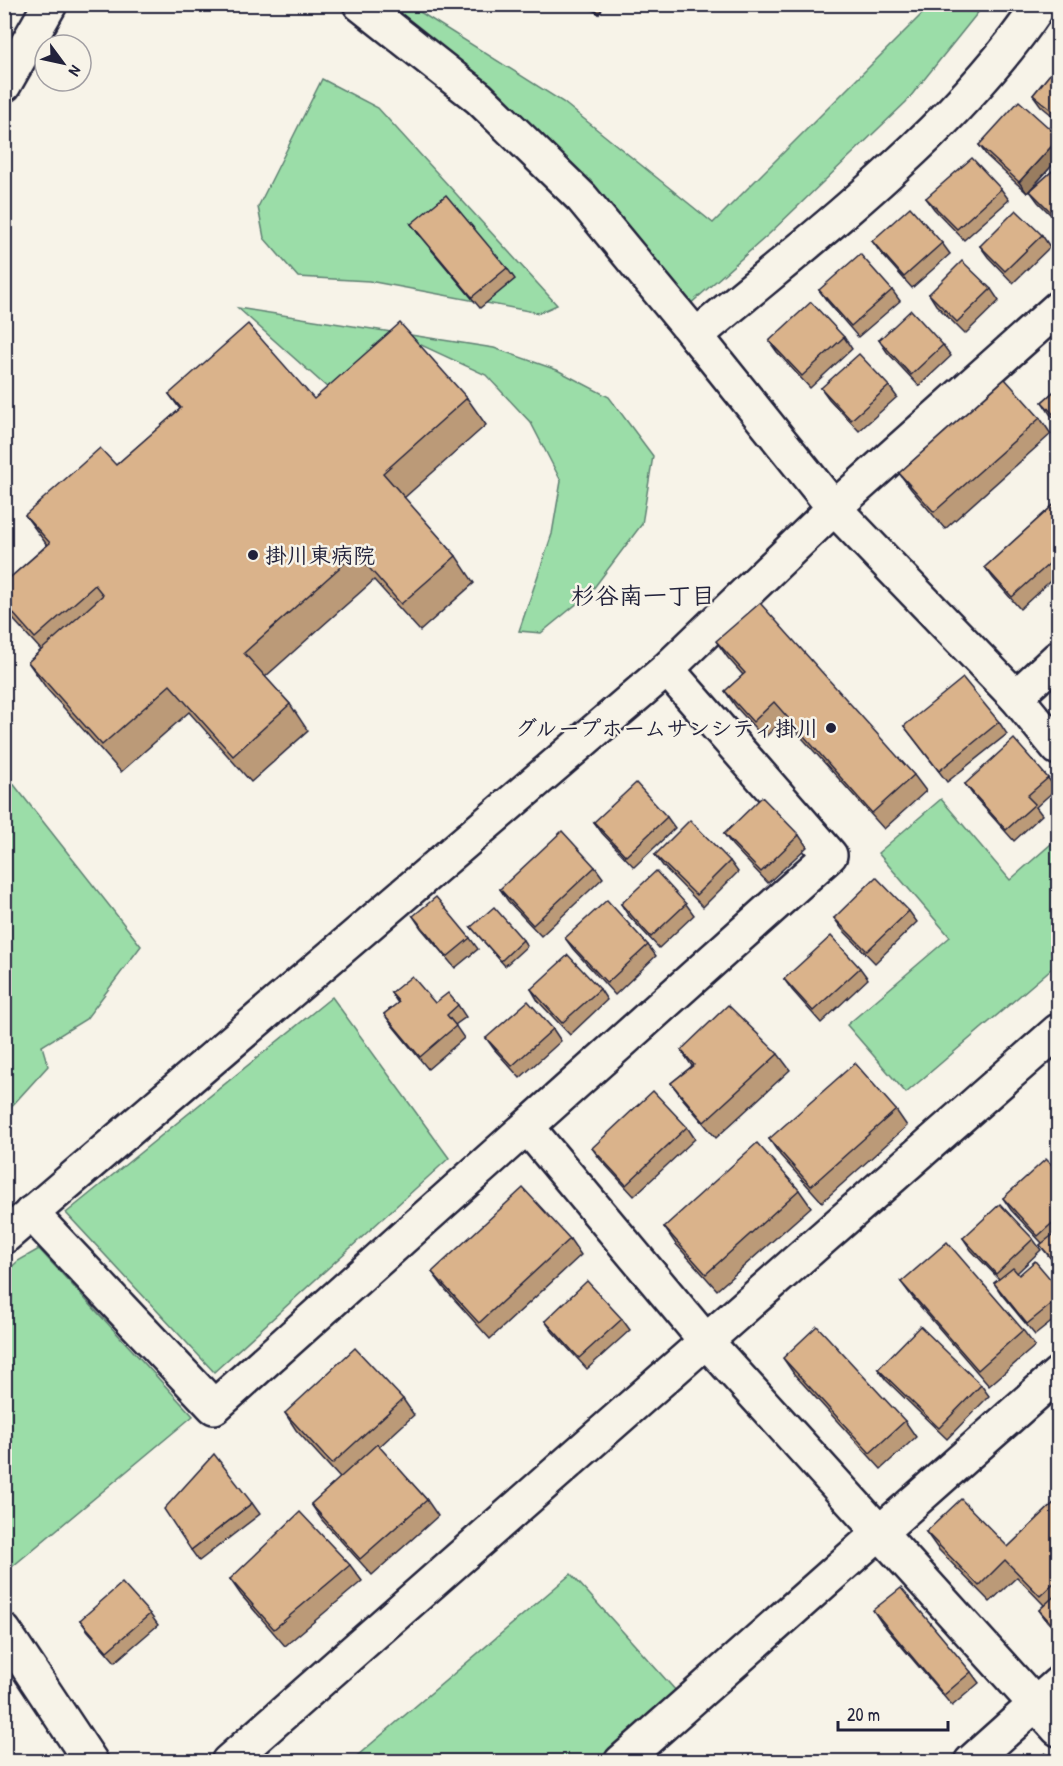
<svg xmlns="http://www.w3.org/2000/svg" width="1063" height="1766" font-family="'Patrick Hand','Klee One',sans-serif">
<rect width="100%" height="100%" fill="#f7f3e8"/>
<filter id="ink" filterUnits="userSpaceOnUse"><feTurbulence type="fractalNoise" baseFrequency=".0167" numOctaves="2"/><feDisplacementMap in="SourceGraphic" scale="12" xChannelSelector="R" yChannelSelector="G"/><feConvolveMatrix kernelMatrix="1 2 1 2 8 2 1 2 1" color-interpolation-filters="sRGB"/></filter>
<g filter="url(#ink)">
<g fill="#9bdda8" stroke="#5e8072" stroke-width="1.5">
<path d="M391 5H409L563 102 713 223 931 5H984L906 102 768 235 688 306 386 12Z"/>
<path d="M322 79 378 108 557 305 539 313 369 281 298 277 264 238 258 207Z"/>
<path d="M238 308 494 348 557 370 609 397 653 456 642 524 590 593 541 633 519 631 552 534 561 481 531 423 486 375 402 336 328 388Z"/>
<path d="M4 772 141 946 86 1019 42 1046 48 1066 10 1108H4Z"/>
<path d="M941 799 1010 880 1058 838V963L906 1093 847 1025 950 937 878 853Z"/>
<path d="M332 997 449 1158 214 1372 66 1213Z"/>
<path d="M39 1249 193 1416 13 1566 4 1556 5 1273 18 1261Z"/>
<path d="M571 1574 677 1692 600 1761H351Z"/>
</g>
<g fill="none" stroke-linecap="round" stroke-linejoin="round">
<defs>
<g id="minor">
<path d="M1040 4C955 132 812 237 696 336L834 508 1016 697 1058 748"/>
<path d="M1016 697 1058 658"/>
<path d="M528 1128 705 1340 1058 1729"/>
<path d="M31 1213 214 1407 830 855 667 669"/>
<path d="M4 1237 667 669 834 508 1058 308"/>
<path d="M621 1762 1058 1374"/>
<path d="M971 1762 1058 1684"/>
</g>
<g id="tertiary">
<path d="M360 4 479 98 582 198 696 336"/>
<path d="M4 85 50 4"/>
<path d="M4 1631 91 1762"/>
<path d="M228 1762 1058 1031"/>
</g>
</defs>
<use href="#minor" stroke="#22223b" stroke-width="38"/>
<use href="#tertiary" stroke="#22223b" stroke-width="38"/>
<use href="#minor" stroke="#f7f3e8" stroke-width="33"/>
<use href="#tertiary" stroke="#f7f3e8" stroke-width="33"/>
</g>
<g fill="#bb9a78" stroke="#22223b" stroke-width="1.5">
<path d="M583 4H605L599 14Z"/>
<path d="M1059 63V121L1041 106 1033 95Z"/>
<path d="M1059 137V158L1027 193 987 156 979 145Z"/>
<path d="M1059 165V223L1038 202 1030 191Z"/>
<path d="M1001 189 1009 200 964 240 934 209 926 198Z"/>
<path d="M411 224 507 268 515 279 480 308 419 235Z"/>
<path d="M1042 235 1050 247 1013 283 988 257 980 246Z"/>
<path d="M872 241 942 243 950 254 912 288 880 252Z"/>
<path d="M991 289 999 301 965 334 936 305 929 294Z"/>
<path d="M819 290H892L900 301 858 337 827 301Z"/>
<path d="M844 337 852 349 810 388 777 352 769 341Z"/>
<path d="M879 340 943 345 951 356 919 386 887 352Z"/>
<path d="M889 386 897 397 859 431 829 399 821 388Z"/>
<path d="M1059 387V423L1050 414 1042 402Z"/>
<path d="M169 394 314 399 467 398 486 425 404 498 456 556 474 583 420 631 374 580 265 677 290 704 308 731 251 782 189 712 121 772 47 689 28 662 41 650 13 619 4 606V583L47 545 25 515 116 465 180 409Z"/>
<path d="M1040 418 1051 434 945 529 911 489 899 473Z"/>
<path d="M1059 500V573L1020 609 993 578 985 567Z"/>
<path d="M716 641 914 775 926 791 884 829 785 719 764 738 736 707 725 691 743 675 728 658Z"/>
<path d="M999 722 1007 734 947 782 904 726Z"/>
<path d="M1048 778 1056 789 1036 807 1042 815 1014 841 973 795 965 784Z"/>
<path d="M667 817 675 828 634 867 602 833 594 822Z"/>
<path d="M724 834 799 835 807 847 768 883 732 845Z"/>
<path d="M655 855 730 861 738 872 703 907 663 866Z"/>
<path d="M595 867 603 878 541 936 508 901 500 889Z"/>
<path d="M621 904H686L694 915 659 948 628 915Z"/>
<path d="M909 911 917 922 875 963 842 929 834 918Z"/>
<path d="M413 916 470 938 478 949 455 968 421 928Z"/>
<path d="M471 927 523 940 527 946 505 966Z"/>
<path d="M565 938 648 945 656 956 615 995 573 949Z"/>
<path d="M860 968 868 979 821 1023 792 990 784 979Z"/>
<path d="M531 989H600L607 1000 570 1035 538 1001Z"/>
<path d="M391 993 435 1003 458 1005 466 1017 455 1025 464 1038 428 1069 392 1025 384 1014 398 1003Z"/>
<path d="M553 1029 561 1041 520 1078 494 1049 486 1038Z"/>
<path d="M681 1050 778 1054 790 1070 716 1138 683 1099 671 1083 692 1066Z"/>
<path d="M896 1110 907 1126 822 1202 780 1155 769 1139Z"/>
<path d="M687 1127 695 1139 634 1196 600 1159 592 1148Z"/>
<path d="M1059 1172V1269L1040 1245 1042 1243 1011 1210 1003 1198Z"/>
<path d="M799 1190 811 1207 717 1290 675 1243 664 1227Z"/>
<path d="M963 1238 1033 1239 1041 1250 1017 1273 1019 1275 1059 1289V1316L1035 1335 1002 1295 994 1283 999 1279 971 1250Z"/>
<path d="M570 1239 581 1255 490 1339 444 1288 432 1272Z"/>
<path d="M901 1282 1023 1330 1035 1346 989 1386 913 1298Z"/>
<path d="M622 1319 630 1330 587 1369 553 1332 545 1321Z"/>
<path d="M783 1358 905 1421 916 1437 881 1469 794 1374Z"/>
<path d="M878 1369 981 1385 989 1396 947 1439 886 1380Z"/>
<path d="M403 1399 414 1415 379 1447 427 1500 438 1516 372 1575 322 1520 311 1504 340 1478 296 1430 285 1413Z"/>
<path d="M1059 1498V1634L1047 1621 1039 1610 1044 1605 1017 1577 990 1602 938 1549 926 1532 1008 1547Z"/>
<path d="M252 1503 260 1514 199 1561 191 1550Z"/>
<path d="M350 1565 362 1581 285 1646 241 1595 230 1579Z"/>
<path d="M873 1610 971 1672 979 1683 952 1706 881 1622Z"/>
<path d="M150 1614 158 1625 115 1662 88 1631 80 1620Z"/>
<path d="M4 1738 8 1742 4 1745Z"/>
</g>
<g fill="#997d61" stroke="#22223b" stroke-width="1.5">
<path d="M592 4H605L599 14Z"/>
<path d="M1059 138V158L1027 193 1019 182Z"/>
</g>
<g fill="#dab38b" stroke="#22223b" stroke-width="1.5">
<path d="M1059 63V116L1033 95Z"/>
<path d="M1019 101 1059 137V138L1019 182 979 145Z"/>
<path d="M972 158 1001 189 957 229 926 198Z"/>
<path d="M1059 165V220L1030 191Z"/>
<path d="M446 195 507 268 472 297 411 224Z"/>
<path d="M910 207 942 243 904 277 872 241Z"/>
<path d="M1016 210 1042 235 1005 271 980 246Z"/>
<path d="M860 254 892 290 851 326 819 290Z"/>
<path d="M962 261 991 289 957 322 929 294Z"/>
<path d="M811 302 844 337 802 376 769 341Z"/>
<path d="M911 310 943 345 911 375 879 340Z"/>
<path d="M400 323 467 398 383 473 456 556 401 604 356 553 244 653 290 704 233 756 170 685 102 745 28 662 103 595 95 585 35 638 4 603V583L50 543 25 515 100 448 116 465 181 408 169 394 248 324 314 399Z"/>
<path d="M859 354 889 386 851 420 821 388Z"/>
<path d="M1005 379 1040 418 934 512 899 473Z"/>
<path d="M1059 387V420L1042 402Z"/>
<path d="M1059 500V555L1012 597 985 567Z"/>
<path d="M760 603 914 775 872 813 774 702 753 722 725 691 745 673 716 641Z"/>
<path d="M963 678 999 722 939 771 904 726Z"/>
<path d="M1014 739 1048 778 1027 796 1035 804 1006 830 965 784Z"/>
<path d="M636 783 667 817 626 856 594 822Z"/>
<path d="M762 797 799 835 761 872 724 834Z"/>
<path d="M690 820 730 861 696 895 655 855Z"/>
<path d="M562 831 595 867 533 925 500 889Z"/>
<path d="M656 871 686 904 651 937 621 904Z"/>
<path d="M876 877 909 911 867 951 834 918Z"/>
<path d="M436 897 470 938 447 957 413 916Z"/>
<path d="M607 900 648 945 607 983 565 938Z"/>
<path d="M494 907 523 940 501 961 471 927Z"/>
<path d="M831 936 860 968 813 1011 784 979Z"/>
<path d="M568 955 600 989 562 1023 531 989Z"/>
<path d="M412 976 435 1003 448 993 458 1005 447 1015 456 1026 420 1057 384 1014 399 1002 391 993Z"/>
<path d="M528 1001 553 1029 512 1066 486 1038Z"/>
<path d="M728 1005 778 1054 704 1122 671 1083 694 1065 681 1050Z"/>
<path d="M855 1063 896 1110 811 1186 769 1139Z"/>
<path d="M653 1091 687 1127 626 1185 592 1148Z"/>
<path d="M757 1143 799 1190 706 1274 664 1227Z"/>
<path d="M1046 1159 1059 1172V1217L1038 1236 1003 1198Z"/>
<path d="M523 1188 570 1239 479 1323 432 1272Z"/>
<path d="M1000 1204 1033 1239 996 1274 963 1238Z"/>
<path d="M1059 1230V1267L1040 1245Z"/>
<path d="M947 1242 1023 1330 978 1370 901 1282Z"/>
<path d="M1035 1261 1059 1289V1298L1027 1324 994 1283 1013 1268 1019 1275Z"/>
<path d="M587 1281 622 1319 579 1358 545 1321Z"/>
<path d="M817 1326 905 1421 870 1453 783 1358Z"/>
<path d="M920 1326 981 1385 939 1428 878 1369Z"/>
<path d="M355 1348 403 1399 332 1464 285 1413Z"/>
<path d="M377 1444 427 1500 360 1559 311 1504Z"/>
<path d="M214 1454 252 1503 191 1550 164 1509Z"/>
<path d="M1059 1498V1578L1040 1596 1005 1560 979 1586 926 1532 961 1499 1008 1547Z"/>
<path d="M300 1512 350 1565 274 1629 230 1579Z"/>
<path d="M122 1583 150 1614 107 1651 80 1620Z"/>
<path d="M901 1588 971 1672 944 1695 873 1610Z"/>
<path d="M1059 1592V1631H1058L1039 1610Z"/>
<path d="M1045 1753 1052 1761H1034Z"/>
</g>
</g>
<g fill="#22223b" stroke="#f7f3e8" stroke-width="2">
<circle cx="253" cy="555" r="6"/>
<circle cx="831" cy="728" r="6"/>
</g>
<g text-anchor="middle" stroke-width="5" stroke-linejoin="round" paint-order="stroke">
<g font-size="22" font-weight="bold" fill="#22223b" stroke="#f7f3e8" text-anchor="start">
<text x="265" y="563">掛川東病院</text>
<text x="819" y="736" text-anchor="end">グループホームサンシティ掛川</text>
</g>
<g font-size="24" font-weight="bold" fill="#22223b" stroke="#f7f3e8">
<text x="643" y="604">杉谷南一丁目</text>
</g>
</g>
<rect width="1063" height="1766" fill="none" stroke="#f7f3e8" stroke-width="24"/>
<rect x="12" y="12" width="1039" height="1742" fill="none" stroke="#22223b" stroke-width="2" filter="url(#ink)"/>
<g transform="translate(63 63) rotate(123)"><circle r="28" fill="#f7f3e8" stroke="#a29fa3" stroke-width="1.5"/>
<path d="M0-4.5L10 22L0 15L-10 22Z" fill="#22223b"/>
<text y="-9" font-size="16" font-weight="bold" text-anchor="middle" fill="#22223b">N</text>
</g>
<path d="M838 1721v9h110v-9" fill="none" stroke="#22223b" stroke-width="3"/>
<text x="847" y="1721" font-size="18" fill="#22223b" stroke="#f7f3e8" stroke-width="4.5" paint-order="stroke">20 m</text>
</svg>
